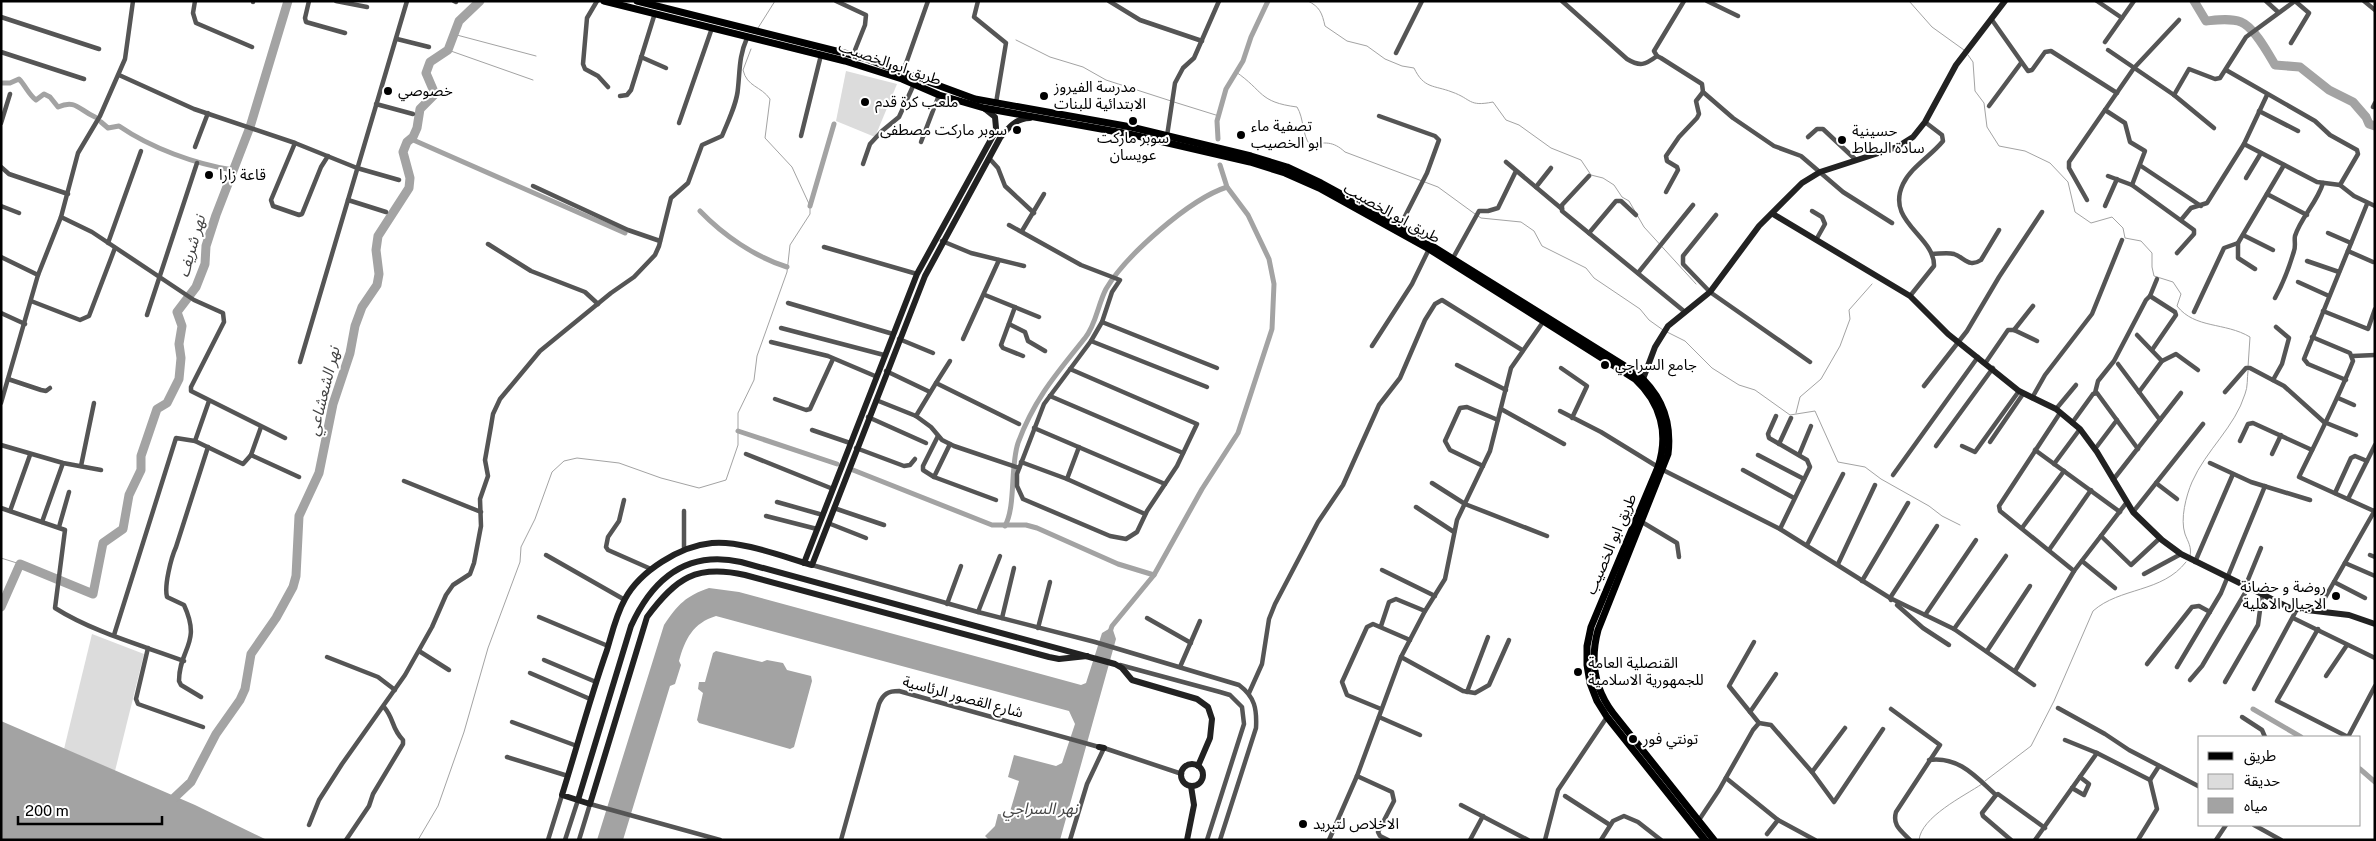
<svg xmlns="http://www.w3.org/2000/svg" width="2376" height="841" font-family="'Public Sans','Noto Sans Arabic',sans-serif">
<rect width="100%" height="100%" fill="#fff"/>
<g fill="#dcdcdc">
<path d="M846 71 897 84 875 137 836 121Z"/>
<path d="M92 634 144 654 115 771 64 749Z"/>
</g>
<g fill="#a3a3a3">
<path d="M709 588 739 592 1081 685 1086 683 1102 633 1112 627 1116 639 1060 840H989L985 836 995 826 998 814 1009 815 1019 781 1008 777 1014 755 1056 766 1062 763 1075 724 1069 711 716 616C693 623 685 639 679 661L681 665 675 684 670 686 623 840H597L664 625C678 604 686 596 709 588Z"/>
<path d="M716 651 762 662 767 660 783 663 787 670 811 676 812 681 794 747 790 749 699 723 697 720 703 693 698 689 699 682H705L713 653Z"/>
<path d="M1 721 195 805 267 840H1Z"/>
</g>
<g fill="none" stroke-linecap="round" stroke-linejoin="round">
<g stroke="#a3a3a3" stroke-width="1">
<path d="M1308 1C1320 7 1322 13 1325 26L1347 41 1367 46 1385 59 1402 66 1414 68C1424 89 1434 85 1452 92 1472 99 1468 107 1493 102L1506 120 1519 125 1551 148 1581 160 1591 175 1603 178 1614 185 1622 197 1629 201 1644 227 1696 284"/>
<path d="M1909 1 1932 27 1964 50"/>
<path d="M758 28 775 1"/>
<path d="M453 34 536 56"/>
<path d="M1016 40 1050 57 1083 67 1106 80 1171 101"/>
<path d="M448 50 533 80"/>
<path d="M1968 55 1973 62 1975 91 1984 103 1987 127 1999 146 2025 151 2050 163 2068 182 2075 212 2091 223 2112 217 2123 228 2125 238 2141 241 2152 253V267L2154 276 2173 282 2181 294 2177 306C2195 329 2225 322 2250 337L2248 367"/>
<path d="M1236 72C1264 91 1258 102 1297 107 1304 118 1302 135 1310 145 1325 142 1333 141 1345 152L1438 187 1475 214"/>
<path d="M1174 102 1219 116"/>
<path d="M1478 216 1481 218 1521 222 1534 231 1542 246 1586 268 1594 278 1640 309 1649 320 1663 330"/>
<path d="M1667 332 1685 341 1712 368 1739 385 1755 390 1790 415 1815 411 1838 462 1865 467 1881 479 1929 506 1942 516 1960 525"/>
<path d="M1796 413 1800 397 1821 379 1840 346 1850 319 1849 310 1872 284"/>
<path d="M2190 556C2192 547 2188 542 2185 534 2180 519 2186 496 2192 482 2206 450 2235 427 2245 394 2248 387 2247 378 2248 371"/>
<path d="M1 558 20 564"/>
<path d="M1985 781 2031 746 2054 701 2093 611C2120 587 2162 593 2186 562"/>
<path d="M418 840 438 806 464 732 488 648 520 562 521 547 535 519 552 472 564 461 577 458 619 463 661 478 699 488 726 480 738 445V413L754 380 757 356 787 272 790 245 810 214V206L792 167 765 138 770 99C761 86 747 87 743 70L751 49"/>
<path d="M1919 840C1921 817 1964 796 1982 784"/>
</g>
<g stroke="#a3a3a3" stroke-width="5">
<path d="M1 83H10L19 79C25 85 29 95 36 100L44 94 50 97 58 107C76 99 79 110 95 117"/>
<path d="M101 122 108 128 119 126C151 148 195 164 233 170"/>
<path d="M411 139 625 233"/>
<path d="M1218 139 1217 121 1226 89 1243 61 1251 37 1268 1"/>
<path d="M810 206 834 124"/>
<path d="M700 211C723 235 755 257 787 267"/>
<path d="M738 431 837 464"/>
<path d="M853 470 992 525H1026L1037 528 1118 564 1154 575"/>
<path d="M1005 526C1016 506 1010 467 1018 443 1034 399 1057 373 1085 338 1096 325 1098 304 1106 289 1126 255 1190 199 1227 187"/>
<path d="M1110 632 1112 626 1154 575 1202 489 1238 433 1272 329 1274 284 1269 259 1248 215 1227 187 1220 165"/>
<path d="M2253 709 2301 737"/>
<path d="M2360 769 2375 782"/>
</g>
<g stroke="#a3a3a3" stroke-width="9">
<path d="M2194 1 2206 21C2217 20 2230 18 2241 22 2254 27 2268 53 2275 65L2300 67 2329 90 2353 102 2366 117 2369 124 2375 126"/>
<path d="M1 607 20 564 93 594 103 543 123 529 129 495 141 470V456L157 409 167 403 179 379 181 358 179 344 182 326 177 312 196 287 205 264 206 246 216 215 250 127 288 1"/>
<path d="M174 798 191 782 216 734 240 700 245 689 251 654 276 618 293 587 296 576 299 516 319 473 333 404 350 353 355 326 362 307 377 285 379 274 376 250 378 236 409 188 410 178 403 152 407 142 413 137 417 128 420 109 435 94 426 73 430 62 448 50 459 21 480 1"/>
</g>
<g stroke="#555" stroke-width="4.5">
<path d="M195 1 193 13 196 23 252 47"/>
<path d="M309 1 305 18 306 22 345 33"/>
<path d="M336 1 367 7"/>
<path d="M454 1 456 2"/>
<path d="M597 1 587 18 583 64 585 69 598 76 608 87"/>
<path d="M836 1 866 15 865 25 853 55"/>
<path d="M978 1 974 17 1006 43 996 103"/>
<path d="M1109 1 1140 20 1202 41"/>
<path d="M1562 1 1627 59C1640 67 1645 65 1657 56L1661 58 1702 84 1703 92 1733 118 1774 146 1801 156 1843 192 1892 223"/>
<path d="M1707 1 1738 16"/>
<path d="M2097 1 2122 18"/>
<path d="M2266 1 2278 12"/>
<path d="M2364 1 2375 10"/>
<path d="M253 2V1"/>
<path d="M1 17 99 49"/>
<path d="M1992 20 2028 71 2032 70 2045 52 2051 51 2117 93"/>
<path d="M397 39 429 47"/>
<path d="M2105 42 2134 1"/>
<path d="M2291 43 2309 13 2295 1"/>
<path d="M2108 50 2174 95 2214 128"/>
<path d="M1 52 84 79"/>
<path d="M1396 53 1422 1"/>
<path d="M1657 56 1654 51 1684 1"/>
<path d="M641 57 666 68"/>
<path d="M2226 70 2315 121 2330 135 2357 150 2358 154 2340 185"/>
<path d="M903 72 928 1"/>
<path d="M119 75 194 109 295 143 357 168 399 180"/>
<path d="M2174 95 2189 69 2215 79 2220 78 2246 37 2295 1"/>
<path d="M620 96 627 95 631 90 655 13"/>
<path d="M376 104 413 114"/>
<path d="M1989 106 2021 63"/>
<path d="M2373 107 2375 103"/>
<path d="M2105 110 2125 123 2130 142 2145 151 2132 185"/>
<path d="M2259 111 2298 131"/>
<path d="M1379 116 1435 136 1439 140 1427 173 1400 226"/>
<path d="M1 123 10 94"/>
<path d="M679 123 712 28"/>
<path d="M801 136 821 55"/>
<path d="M1167 136 1175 83 1183 68 1194 58 1219 1"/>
<path d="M1808 137 1817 129H1823L1856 160"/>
<path d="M921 142 939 95"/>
<path d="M295 143 271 200 273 206 299 215 302 214 321 167 328 156"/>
<path d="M2244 144 2317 182 2340 185 2354 196 2375 206"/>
<path d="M195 147 208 113"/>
<path d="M989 158 998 168 1005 186 1034 213"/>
<path d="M1506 162 1562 209"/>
<path d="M863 164 870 144 882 131 899 117 914 84"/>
<path d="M2141 166 2201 206"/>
<path d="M1 167 9 174 68 194"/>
<path d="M1589 176 1562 205V211L1685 312"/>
<path d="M2108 176 2132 185 2194 230V234L2177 253"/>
<path d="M2246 178 2261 153"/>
<path d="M533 186 628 230 660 241"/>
<path d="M1536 187 1551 168"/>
<path d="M1666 192 1678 170 1677 167 1667 161 1666 156 1679 137 1697 118 1699 114 1696 101 1703 92"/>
<path d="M2267 194 2307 215"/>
<path d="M348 200 386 212"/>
<path d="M2087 200 2069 168V162L2134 68 2179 20"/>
<path d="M1 206 19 213"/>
<path d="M2105 206 2117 179"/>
<path d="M1812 211 1822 217 1825 224 1816 240"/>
<path d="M1716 215 1683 256V264L1710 292 1810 362"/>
<path d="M61 217 92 232 194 300 223 313 224 322 191 387V391L285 438"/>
<path d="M2181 220 2191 208 2207 203 2244 144 2267 95"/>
<path d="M1009 225 1081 265 1120 280 1112 292 1102 322 1091 341 1044 404 1017 474V486L1023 499 1110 536 1126 539 1137 532 1147 511 1177 466 1197 424 1070 369"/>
<path d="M1022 231 1044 194"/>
<path d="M1589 233 1616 201H1621L1636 215"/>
<path d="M2328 233 2351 243"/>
<path d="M2243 235 2273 250"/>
<path d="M942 241 971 253 1024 266"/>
<path d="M108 243 141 151"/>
<path d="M2238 243V258L2255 269"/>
<path d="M488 244 531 271 585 292 598 304"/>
<path d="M824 247 917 274"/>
<path d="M2348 251 2373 262"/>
<path d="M1932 254C1939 254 1947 252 1954 254 1965 258 1969 268 1981 260L1999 230"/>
<path d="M1 257 38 275"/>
<path d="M1453 258 1479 211H1488L1498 208 1516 171"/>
<path d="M2307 261 2339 272"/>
<path d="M1638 273 1693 205"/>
<path d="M2298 282 2329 296"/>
<path d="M985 295 1039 317"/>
<path d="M1910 296 1934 266C1935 236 1885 222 1903 184 1911 167 1931 156 1943 141L1942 135 1925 122"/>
<path d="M2275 298C2284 282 2289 268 2294 251 2296 246 2294 240 2295 236 2301 217 2317 203 2323 183"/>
<path d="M31 301 80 320 89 316 115 248"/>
<path d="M788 303 893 334"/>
<path d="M1015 307 1001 345 1003 348 1023 356"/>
<path d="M2323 311 2368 329 2375 309"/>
<path d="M2194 312 2224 248 2238 243 2284 165"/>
<path d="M1 313 25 324"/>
<path d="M147 315 197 163"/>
<path d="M1102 322 1217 368"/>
<path d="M1009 324 1025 332 1028 341 1045 351"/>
<path d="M781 328 884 355"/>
<path d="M2014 330 2033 306"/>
<path d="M2137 335 2162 361"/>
<path d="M2312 337 2350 353 2353 361C2337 401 2318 438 2299 477L2374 511"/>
<path d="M899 339 933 353"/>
<path d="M963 339 999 260"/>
<path d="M1091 341 1207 387"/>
<path d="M771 342 828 356 875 376"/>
<path d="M1372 346 1412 284 1429 249"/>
<path d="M2152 350 2176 315 2175 312 2150 296 2157 279"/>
<path d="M2353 356 2375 355"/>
<path d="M300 362 407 1"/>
<path d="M1986 362 2008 330H2014L2037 341"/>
<path d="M2118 364 2160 420"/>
<path d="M1457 365 1506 390"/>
<path d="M1561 368 1587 386 1572 418"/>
<path d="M886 371 930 392"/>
<path d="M8 379 41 390 46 391 50 388"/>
<path d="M2273 380 2282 364 2289 338 2276 327"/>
<path d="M2346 380 2308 364 2304 359 2367 204"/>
<path d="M936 383 950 361"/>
<path d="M1924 386 1967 331 1999 277 2042 212"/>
<path d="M2139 392 2162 361 2176 354 2198 370"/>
<path d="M2225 392 2246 368H2250L2284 386 2324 422 2356 435"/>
<path d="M2095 393 2098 381 2114 361 2146 300 2150 296"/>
<path d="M1050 396 1183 453"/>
<path d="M2032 398 2045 375 2092 314 2122 240"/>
<path d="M2338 398 2354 405"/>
<path d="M775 399 806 410 810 409 833 359"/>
<path d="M876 400 916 416 931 427 942 440 954 446 1019 468"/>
<path d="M1 403 38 275 61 217 78 153 100 116 125 59 133 1"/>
<path d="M1501 409 1564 444"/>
<path d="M2056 409 2076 385"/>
<path d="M1560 411 1601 432 1658 467"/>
<path d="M2060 413 1999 506 2000 511 2074 571"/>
<path d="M916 416 936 383 1019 424"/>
<path d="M1776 416 1768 434 1769 438 1807 460 1810 467 1780 529"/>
<path d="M868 417 926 443"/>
<path d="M2072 423 2093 394 2097 393 2138 449"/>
<path d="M261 427 251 455 299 477"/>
<path d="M1034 428 1165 484"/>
<path d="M812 430 850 443"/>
<path d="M195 441 209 401"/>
<path d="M2240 441 2248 424 2253 423 2312 450"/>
<path d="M1990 442 2023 394"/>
<path d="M950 444 934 477 996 500"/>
<path d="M1779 444 1791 418"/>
<path d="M1 445 63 463 101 470"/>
<path d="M1936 446 1993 368"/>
<path d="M1962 446 1975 452 2019 391"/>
<path d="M856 448 904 466 910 465 915 459"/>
<path d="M2095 449 2117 420"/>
<path d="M2035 450 2120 512"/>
<path d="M746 454 833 489"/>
<path d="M2272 454 2281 435"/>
<path d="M1758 455 1804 479"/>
<path d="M1799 455 1811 426"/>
<path d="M1021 462 1067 479 1145 514"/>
<path d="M2210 463 2251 482 2310 500"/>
<path d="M2054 464 2080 429"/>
<path d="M81 466 94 403"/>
<path d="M1483 466 1450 450 1445 441 1460 408 1467 407 1498 420"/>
<path d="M1663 470 1780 529 1890 598 1954 629 2034 685"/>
<path d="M1743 470 1794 498"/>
<path d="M1893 475 1978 357"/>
<path d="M934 477 923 470V466L938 436"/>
<path d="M1067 479 1079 447"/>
<path d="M2113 480 2181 393"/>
<path d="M404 481 481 512"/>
<path d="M1432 483 1465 504 1547 536"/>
<path d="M2156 483 2177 499"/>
<path d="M2335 493 2351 458 2355 456 2367 461"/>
<path d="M2348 499 2375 445"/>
<path d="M624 500 619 521 608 537 606 547 608 550 651 569"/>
<path d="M777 502 823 515"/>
<path d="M1416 507 1454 532"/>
<path d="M1 508 65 530 55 608C93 632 141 645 184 661"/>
<path d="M834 508 884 525"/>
<path d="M10 511 30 455"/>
<path d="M2133 512 2203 424"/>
<path d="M766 516 817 529"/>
<path d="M42 522 63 463"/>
<path d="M1642 522 1677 543 1679 557"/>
<path d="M828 523 866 538"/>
<path d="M59 527 69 492"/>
<path d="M2022 528 2064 471"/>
<path d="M2101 536 2131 565 2160 538"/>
<path d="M1807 545 1843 474"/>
<path d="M684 550V511"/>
<path d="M2049 550 2091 490"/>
<path d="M546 555 625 600"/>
<path d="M2370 555 2375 557"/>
<path d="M2082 561 2115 588"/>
<path d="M2195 562 2233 474"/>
<path d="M2345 563 2375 576"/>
<path d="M1838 564 1875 485"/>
<path d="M812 565 978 612 1095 642 1239 685C1255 697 1257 709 1256 728L1220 840"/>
<path d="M1382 570 1435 596"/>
<path d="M2144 574 2181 554"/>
<path d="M1862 581 1908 503"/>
<path d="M2334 582 2365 598"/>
<path d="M2245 587 2261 548"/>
<path d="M1891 600 1890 598 1937 526"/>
<path d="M947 604 961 566"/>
<path d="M1897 605 1923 628 1949 645"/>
<path d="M2318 610 2375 510"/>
<path d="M978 612 1000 556"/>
<path d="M1925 615 1976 540"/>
<path d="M539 617 608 646"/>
<path d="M1002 618 1014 568"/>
<path d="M1147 618 1191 643"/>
<path d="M2293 618 2375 658"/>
<path d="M1381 626 1389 602 1396 599 1425 611"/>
<path d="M1038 628 1050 582"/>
<path d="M1954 629 2006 556"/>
<path d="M2318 629 2277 701 2348 737 2375 686"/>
<path d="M114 635 176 438 195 441 243 464 251 455"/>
<path d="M1754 642 1729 686 1759 723"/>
<path d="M148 648 136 699 138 704 203 727"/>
<path d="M419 651 449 670"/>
<path d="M1987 651 2030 586"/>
<path d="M327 657 378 677 395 690"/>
<path d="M1401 657 1463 691 1475 693 1489 685 1509 640"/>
<path d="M544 660 596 682"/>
<path d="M2147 664 2192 607 2199 606 2210 612"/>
<path d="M1120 665 1220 692 1230 695 1242 707 1244 724 1207 840"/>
<path d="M1180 667 1200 621"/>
<path d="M2177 667 2221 593 2265 486"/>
<path d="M2015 671 2074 571 2127 502"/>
<path d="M530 673 590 699"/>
<path d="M2326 676 2347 645"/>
<path d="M2190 680 2202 666 2248 588"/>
<path d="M2225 682 2258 625 2262 595"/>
<path d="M2254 689 2297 609"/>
<path d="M1467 692 1488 637"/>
<path d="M1249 693 1262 664 1269 619 1275 604 1318 522 1343 485 1379 405 1400 378 1425 320 1435 304 1442 300 1522 350"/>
<path d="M201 697 181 685 179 681C179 648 202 644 184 605L167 597C164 586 171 558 176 547L208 447"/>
<path d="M2058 708 2105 734 2129 750 2200 787"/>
<path d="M1381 709 1347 695 1342 682 1367 627 1373 624 1410 640"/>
<path d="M1891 709 1940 745 1896 812C1892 826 1902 831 1910 840"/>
<path d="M1750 712 1776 674"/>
<path d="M1379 717 1420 735"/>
<path d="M2242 717 2262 730 2265 737"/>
<path d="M512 722 577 746"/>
<path d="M2065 740 2097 753 2150 780 2159 766"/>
<path d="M507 757 568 776"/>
<path d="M1929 760C1959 756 1976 777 1996 795"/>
<path d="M1812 772 1845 728"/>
<path d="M1357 776 1392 792 1394 801 1378 832 1380 836 1388 840"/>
<path d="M1726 778 1778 820 1815 840"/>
<path d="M2072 788 2084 795 2089 784 2080 777"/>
<path d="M1565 796 1610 825"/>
<path d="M1461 805 1528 840"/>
<path d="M1699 820 1719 790 1753 730 1759 723 1771 725 1812 772 1834 802 1883 729"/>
<path d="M309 825 319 800 342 764 405 675 432 627 446 595 453 585 470 574 474 563 481 526 480 499 488 476 485 460 491 426 493 414 500 399 540 351 611 293 634 277 655 255 659 246 671 198 688 183 702 145 722 136C728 121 737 104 738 88 740 69 739 56 747 38"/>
<path d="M2254 825 2281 840"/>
<path d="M1767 834 1778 820"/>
<path d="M346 840 369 806 373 794 403 744V740C391 728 395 720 384 707"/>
<path d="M548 840 562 795"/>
<path d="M565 840 578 800"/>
<path d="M579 840 590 804 720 840"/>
<path d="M841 840 879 704C883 694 888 691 899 691L1099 747"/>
<path d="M1070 840 1087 784 1104 748 1182 774"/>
<path d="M1329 840 1357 776 1401 657 1425 611 1445 579 1457 520 1490 451 1511 368 1543 322"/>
<path d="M1470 840 1483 816"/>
<path d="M1545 840 1558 790 1607 717"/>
<path d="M1601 840 1613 821 1624 816 1638 822 1661 840"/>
<path d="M2011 840 1983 816 1982 813 1996 795 1998 794 2045 828"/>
<path d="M2035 840 2097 753"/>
<path d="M2138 840 2157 809 2150 780"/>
<path d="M2216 840 2226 825"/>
</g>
<g stroke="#222" stroke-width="6">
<path d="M1030 118C1016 118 1008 128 1000 138L925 276 812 565C784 557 740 540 712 543 680 546 640 571 625 599 616 615 612 633 607 650 590 698 577 747 562 795L590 804 647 617C676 578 696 564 745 575L1049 657 1059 659 1087 656"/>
<path d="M1773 214 1910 296 1948 334 2019 391 2056 409 2080 429 2097 452 2133 512 2162 540 2181 554 2290 608 2349 615 2375 624"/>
<path d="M1643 379 1655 347 1668 326 1710 292 1759 226 1802 183 1820 172 1897 147 1913 137 1925 122 1956 65 2005 1"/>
<path d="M804 563 917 274 994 134 996 128 995 117 985 109"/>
<path d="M1099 747 1104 748"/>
<circle cx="1192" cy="775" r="11"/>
<path d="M578 800 631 626C653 578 687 550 741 562L1115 664 1122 668 1132 680 1197 699 1208 707 1212 719 1210 738 1198 766"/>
<path d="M1187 840 1194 805 1191 786"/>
</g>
<g stroke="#000" stroke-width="7">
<path d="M604 1 845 61 902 79 939 95 984 108 1129 134 1250 162 1285 173 1319 188 1429 249 1635 379C1661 403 1669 434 1658 467L1591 627 1587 646V665L1590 683 1597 701 1607 717 1705 840"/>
<path d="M637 1 864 58 975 99 1131 127 1251 156 1287 167 1321 183 1400 226 1636 373C1661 394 1672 422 1668 454L1598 630C1590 660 1594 688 1613 713L1714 840"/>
</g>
</g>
<g fill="#000" stroke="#fff" stroke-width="2">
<circle cx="388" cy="91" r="5"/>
<circle cx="1044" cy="96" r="5"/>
<circle cx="865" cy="102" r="5"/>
<circle cx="1133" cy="121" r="5"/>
<circle cx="1017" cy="130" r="5"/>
<circle cx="1241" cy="135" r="5"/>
<circle cx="1842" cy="140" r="5"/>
<circle cx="209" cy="175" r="5"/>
<circle cx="1605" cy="365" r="5"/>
<circle cx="2336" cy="596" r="5"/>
<circle cx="1578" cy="672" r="5"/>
<circle cx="1633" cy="739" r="5"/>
<circle cx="1303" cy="824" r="5"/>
</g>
<g text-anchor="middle" stroke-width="4" stroke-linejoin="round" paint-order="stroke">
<g font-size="15" fill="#000" stroke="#fff">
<text transform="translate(890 63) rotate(19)" y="5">طريق ابو الخصيب</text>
<text transform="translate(1392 213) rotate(29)" y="5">طريق ابو الخصيب</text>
<text transform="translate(1611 544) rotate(-67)" y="5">طريق ابو الخصيب</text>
<text transform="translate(963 697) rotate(15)" y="5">شارع القصور الرئاسية</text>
</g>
<g font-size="15" fill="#000" stroke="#fff" text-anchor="start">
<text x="1054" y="92">مدرسة الفيروز<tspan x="1054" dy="17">الابتدائية للبنات</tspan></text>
<text x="398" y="96">خصوصي</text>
<text x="875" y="107">ملعب كرة قدم</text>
<text x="1251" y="131">تصفية ماء<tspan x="1251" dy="17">ابو الخصيب</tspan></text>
<text x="1007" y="135" text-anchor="end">سوبر ماركت مصطفى</text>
<text x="1852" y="136">حسينية<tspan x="1852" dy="17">سادة البطاط</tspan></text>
<text x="1133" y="143" text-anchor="middle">سوبر ماركت<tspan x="1133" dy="17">عويسان</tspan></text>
<text x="219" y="180">قاعة زارا</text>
<text x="1615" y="370">جامع السراجي</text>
<text x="2326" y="592" text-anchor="end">روضة و حضانة<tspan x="2326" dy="17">الاجيال الاهلية</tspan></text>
<text x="1588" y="668">القنصلية العامة<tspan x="1588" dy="17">للجمهورية الاسلامية</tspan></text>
<text x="1643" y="744">تونتي فور</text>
<text x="1313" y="829">الاخلاص لتبريد</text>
</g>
<g font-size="16" font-style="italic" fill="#444" stroke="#fff">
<text transform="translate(191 246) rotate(-74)" y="6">نهر شريف</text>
<text transform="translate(323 391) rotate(-76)" y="6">نهر الشعشاعي</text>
<text x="1040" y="814">نهر السراجي</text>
</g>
</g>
<rect width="2376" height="841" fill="none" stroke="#000000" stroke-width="5"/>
<rect x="2198" y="736" width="162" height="90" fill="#ffffff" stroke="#999999"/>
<rect x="2208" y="752" width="25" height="8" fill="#000000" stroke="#999999"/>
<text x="2244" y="761" font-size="15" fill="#000000">طريق</text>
<rect x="2208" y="774" width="25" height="15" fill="#dcdcdc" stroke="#999999"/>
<text x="2244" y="786" font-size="15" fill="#000000">حديقة</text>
<rect x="2208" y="798" width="25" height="15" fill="#a3a3a3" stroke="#999999"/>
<text x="2244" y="811" font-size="15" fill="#000000">مياه</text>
<path d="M18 816v8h144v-8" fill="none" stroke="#000000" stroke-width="2.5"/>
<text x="25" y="816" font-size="15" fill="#000000" stroke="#ffffff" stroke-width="4" paint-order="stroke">200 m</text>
</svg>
